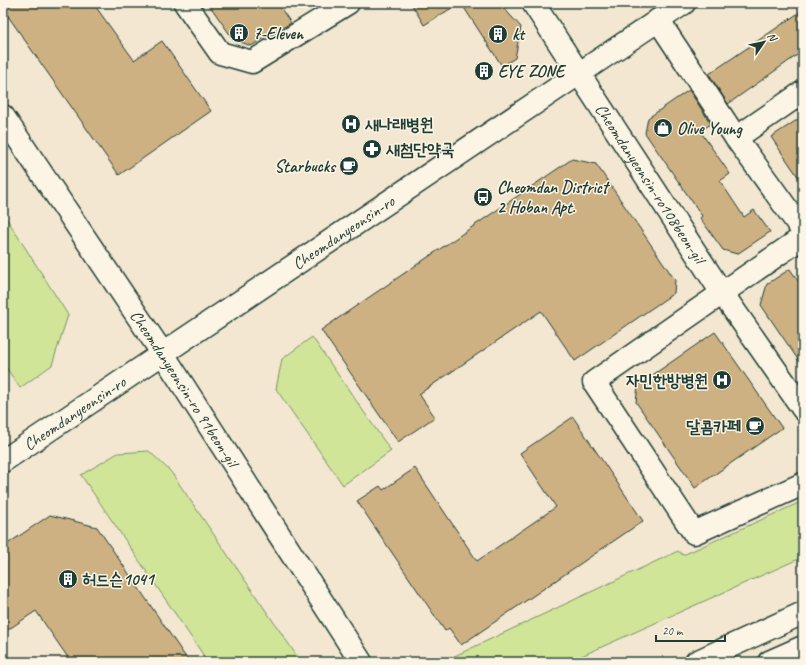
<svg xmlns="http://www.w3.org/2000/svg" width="806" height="665" font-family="Caveat,'Poor Story',sans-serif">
<rect width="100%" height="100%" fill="#f3e7d1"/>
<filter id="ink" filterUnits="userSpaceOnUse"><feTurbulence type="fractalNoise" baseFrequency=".025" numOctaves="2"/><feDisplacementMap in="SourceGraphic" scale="8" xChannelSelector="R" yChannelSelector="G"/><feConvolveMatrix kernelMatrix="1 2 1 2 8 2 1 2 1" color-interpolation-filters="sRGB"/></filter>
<g filter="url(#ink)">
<g fill="#d1e599" stroke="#789166">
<path d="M3 213 68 315 52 365 20 388 3 363Z"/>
<path d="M312 337 391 451 343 485 276 389 282 359Z"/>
<path d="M149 451 171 472 301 662H208L81 475 118 453Z"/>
<path d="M803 501V557L568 662 444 661 678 551 683 555Z"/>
</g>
<g fill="#ceb183" stroke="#1f3d34">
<path d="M3 3H93L134 60 162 41 211 111 119 175 3 9Z"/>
<path d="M208 3H277L291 23 251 46 233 39Z"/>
<path d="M411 3H460L424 25Z"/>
<path d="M461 3H499L521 27 515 58 502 66Z"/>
<path d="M803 10V51L728 104 709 74Z"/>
<path d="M689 90 711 124 700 131 730 174 720 181 744 217 754 210 770 232 737 254 723 250 700 218 702 216 645 133 648 118Z"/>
<path d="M803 116V184L771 137Z"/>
<path d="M572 159 596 164 675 280 674 293 575 361 541 311 419 394 435 417 398 442 321 330Z"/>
<path d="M790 269 803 288V367L761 305 767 284Z"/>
<path d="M715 332 782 428 695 488 636 402 638 385Z"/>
<path d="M573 417 643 521 461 645 449 628 445 631 357 501 380 486 383 490 415 468 477 561 556 507 520 453Z"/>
<path d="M50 515 97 527 189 662H71L36 611 3 633V547Z"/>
</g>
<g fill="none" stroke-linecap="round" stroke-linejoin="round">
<defs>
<g id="minor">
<path d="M185 3 220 53 252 62 348 3"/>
<path id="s1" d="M533 3 722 293 803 409"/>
<path d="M658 20 736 138"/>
<path d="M803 92 736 138 803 231"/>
<path id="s2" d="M3 116 163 354 361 662"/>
<path d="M803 237 594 382 694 533 803 484"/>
<path id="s3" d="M3 461 684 3"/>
</g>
<g id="major">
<path d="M696 662 803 613"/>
<path d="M769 662 803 647"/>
</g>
</defs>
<use href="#minor" stroke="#1f3d34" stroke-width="25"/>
<use href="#major" stroke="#1f3d34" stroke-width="25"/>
<use href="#minor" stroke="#fcf5e5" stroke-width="22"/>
<use href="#major" stroke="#fcf5e5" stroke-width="22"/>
</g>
</g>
<defs>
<symbol id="building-disc" viewBox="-11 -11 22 22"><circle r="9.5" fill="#1f3d34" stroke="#fcf5e5"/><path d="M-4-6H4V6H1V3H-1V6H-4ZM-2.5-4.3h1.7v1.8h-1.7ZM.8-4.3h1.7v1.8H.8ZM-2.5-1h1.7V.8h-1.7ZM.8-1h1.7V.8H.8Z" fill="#fff"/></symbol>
<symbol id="hospital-disc" viewBox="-11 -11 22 22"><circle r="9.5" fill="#1f3d34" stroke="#fcf5e5"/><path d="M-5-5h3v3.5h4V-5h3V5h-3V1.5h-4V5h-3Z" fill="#fff"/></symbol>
<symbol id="shop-disc" viewBox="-11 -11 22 22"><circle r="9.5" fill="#1f3d34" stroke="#fcf5e5"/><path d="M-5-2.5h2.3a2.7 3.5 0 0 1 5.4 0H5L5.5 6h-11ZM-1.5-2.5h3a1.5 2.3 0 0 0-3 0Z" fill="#fff"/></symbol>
<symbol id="pharmacy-disc" viewBox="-11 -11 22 22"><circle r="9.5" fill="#1f3d34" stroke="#fcf5e5"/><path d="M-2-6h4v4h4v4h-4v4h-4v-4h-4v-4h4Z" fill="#fff"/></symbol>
<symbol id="cafe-disc" viewBox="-11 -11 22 22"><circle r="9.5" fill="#1f3d34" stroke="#fcf5e5"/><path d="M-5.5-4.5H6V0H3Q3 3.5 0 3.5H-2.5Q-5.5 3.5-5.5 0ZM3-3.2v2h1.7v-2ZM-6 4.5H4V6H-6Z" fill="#fff"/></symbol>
<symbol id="bus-disc" viewBox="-11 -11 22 22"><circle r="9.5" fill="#1f3d34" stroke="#fcf5e5"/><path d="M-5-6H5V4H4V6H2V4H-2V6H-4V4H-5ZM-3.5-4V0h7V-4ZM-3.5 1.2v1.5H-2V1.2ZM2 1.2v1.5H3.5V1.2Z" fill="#fff"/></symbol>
</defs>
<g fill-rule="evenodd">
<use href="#building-disc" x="228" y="22" width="22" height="22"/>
<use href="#building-disc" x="487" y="23" width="22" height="22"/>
<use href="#building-disc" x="473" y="60" width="22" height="22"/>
<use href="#hospital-disc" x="340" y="113" width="22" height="22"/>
<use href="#shop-disc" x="652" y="117" width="22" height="22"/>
<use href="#pharmacy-disc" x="361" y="138" width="22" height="22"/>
<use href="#cafe-disc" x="338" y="155" width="22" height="22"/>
<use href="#bus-disc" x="472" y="186" width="22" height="22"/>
<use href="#hospital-disc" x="711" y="369" width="22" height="22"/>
<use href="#cafe-disc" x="744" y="415" width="22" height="22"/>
<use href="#building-disc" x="57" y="568" width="22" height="22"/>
</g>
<g text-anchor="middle" stroke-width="3" stroke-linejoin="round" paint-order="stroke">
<g font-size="17" font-weight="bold" fill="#1f3d34" stroke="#fcf5e5" text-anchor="start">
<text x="253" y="39">7-Eleven</text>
<text x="512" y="40">kt</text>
<text x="498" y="77">EYE ZONE</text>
<text x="365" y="130">새나래병원</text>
<text x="677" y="134">Olive Young</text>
<text x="386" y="155">새첨단약국</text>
<text x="335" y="172" text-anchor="end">Starbucks</text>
<text x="497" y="193">Cheomdan District<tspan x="497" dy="20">2 Hoban Apt.</tspan></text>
<text x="708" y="386" text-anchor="end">자민한방병원</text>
<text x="741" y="432" text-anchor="end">달콤카페</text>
<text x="82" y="585">허드슨1041</text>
</g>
<g font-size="17" fill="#1f3d34" stroke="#fcf5e5">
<text dy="6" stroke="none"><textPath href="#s1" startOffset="215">Cheomdanyeonsin-ro108beon-gil</textPath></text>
<text dy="6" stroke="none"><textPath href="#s3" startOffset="410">Cheomdanyeonsin-ro</textPath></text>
<text dy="6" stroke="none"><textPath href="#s2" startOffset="327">Cheomdanyeonsin-ro 91beon-gil</textPath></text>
<text dy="6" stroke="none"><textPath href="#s3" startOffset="86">Cheomdanyeonsin-ro</textPath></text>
</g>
</g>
<rect width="806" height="665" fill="none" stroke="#fcf5e5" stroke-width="16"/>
<rect x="8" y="8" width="790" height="649" fill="none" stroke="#1f3d34" stroke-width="1.5" filter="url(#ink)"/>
<g transform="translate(764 42) rotate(56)" stroke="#fcf5e5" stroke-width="3" paint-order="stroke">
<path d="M0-3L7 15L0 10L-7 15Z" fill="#1f3d34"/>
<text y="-6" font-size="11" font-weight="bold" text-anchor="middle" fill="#1f3d34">N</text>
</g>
<path d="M656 635v6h69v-6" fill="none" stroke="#1f3d34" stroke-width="2"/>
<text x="662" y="635" font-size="12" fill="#1f3d34" stroke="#fcf5e5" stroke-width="3" paint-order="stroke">20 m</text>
</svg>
